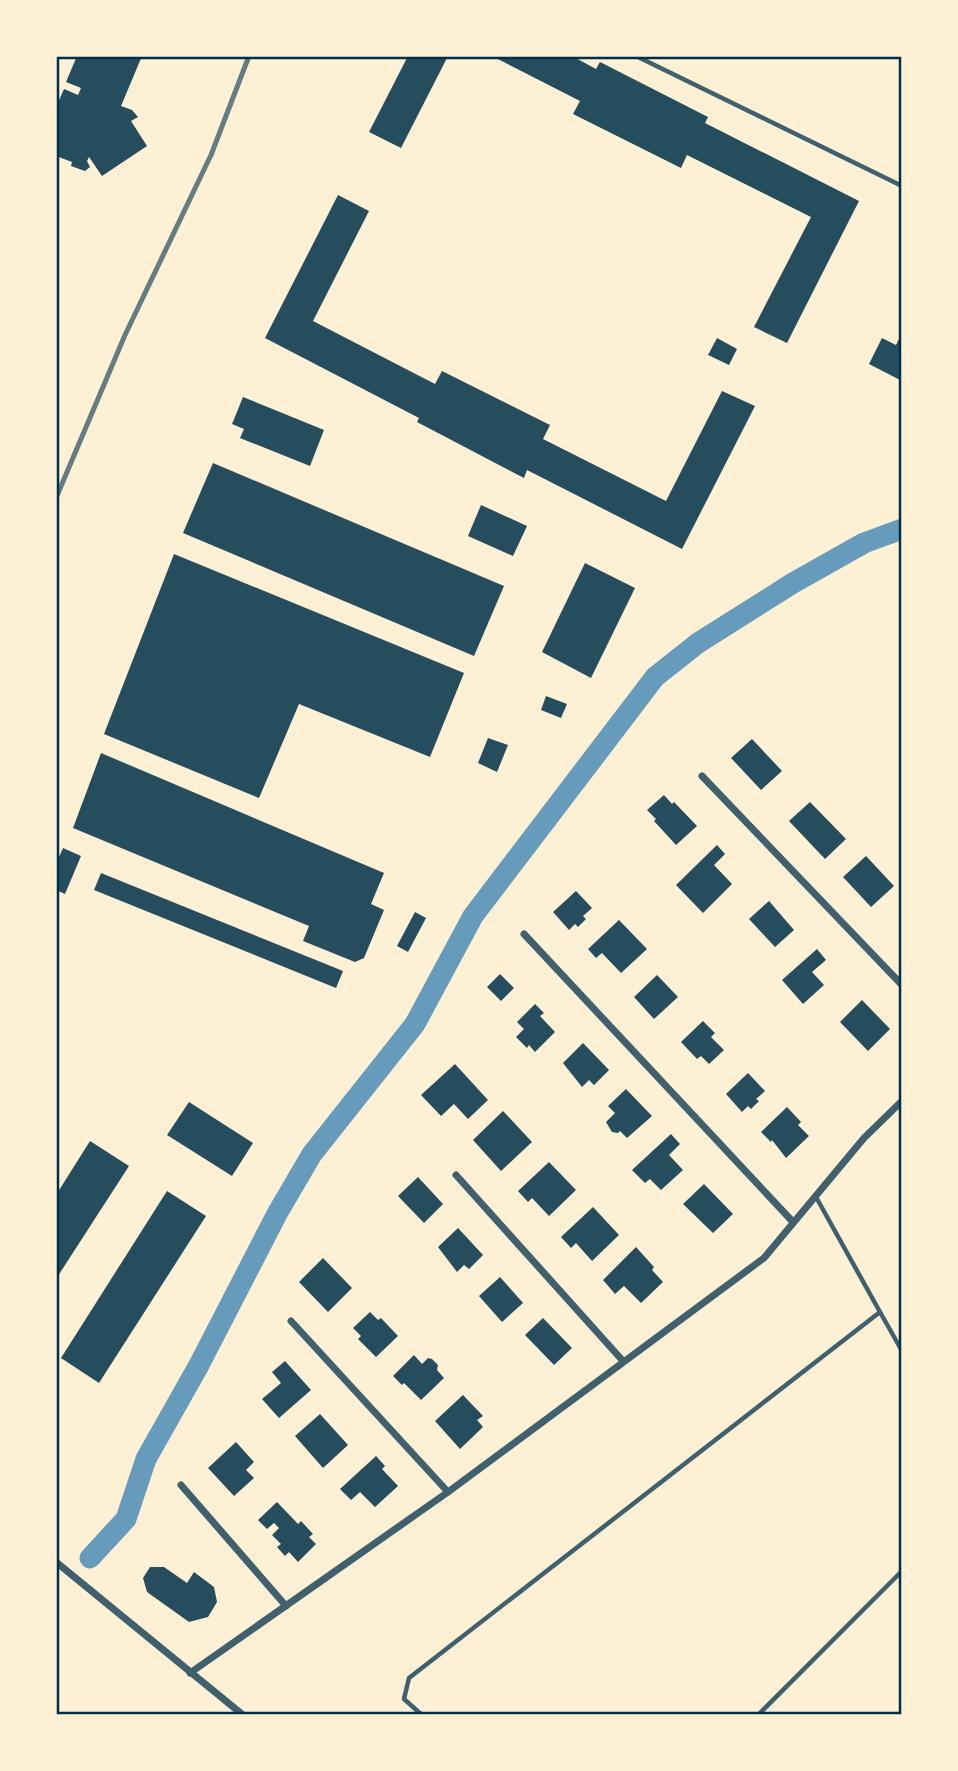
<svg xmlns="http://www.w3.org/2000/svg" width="958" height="1771" font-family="'Varela Round',sans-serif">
<rect width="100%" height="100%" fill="#fdf0d5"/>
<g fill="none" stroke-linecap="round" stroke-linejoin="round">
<path stroke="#669bbc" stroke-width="21" d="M90 1558 126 1519 146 1459 199 1365 278 1212 312 1154 415 1024 473 916 655 677 698 643 793 583 864 543 902 529"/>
</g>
<g fill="#264d5e">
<path d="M77 56H142L121 106 132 110 138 117 131 121 147 146 102 176 89 157 87 161 90 167 85 171 71 166 72 162 56 156V107L64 89 78 95 81 88 66 82Z"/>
<path d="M408 56H448L401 148 369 132Z"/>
<path d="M492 56H572L596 69 600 62 708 117 705 123 859 201 787 343 754 327 811 217 687 155 681 168 573 114 580 101Z"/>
<path d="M338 195 369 211 313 321 435 384 442 371 550 425 543 439 666 501 722 391 755 406 682 549 527 470 524 478 417 422 419 418 265 338Z"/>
<path d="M902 333V381L869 364 882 338 896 345Z"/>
<path d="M717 338 737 349 729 365 708 355Z"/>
<path d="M243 397 324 430 310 466 240 438 244 429 232 424Z"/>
<path d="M213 463 504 586 474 656 183 533Z"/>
<path d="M481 505 527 526 513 556 468 536Z"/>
<path d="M174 554 464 673 430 757 299 704 259 798 104 734Z"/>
<path d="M585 563 635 588 591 678 542 652Z"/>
<path d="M546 696 567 704 561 718 541 710Z"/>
<path d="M488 738 508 745 497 772 478 763Z"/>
<path d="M752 739 782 771 761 790 731 758Z"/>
<path d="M101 753 384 873 371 904 384 910 364 958 355 962 303 941 309 926 73 828Z"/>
<path d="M664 795 672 804 674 802 697 826 676 845 654 821 656 819 647 810Z"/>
<path d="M810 802 846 839 825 859 789 821Z"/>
<path d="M717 845 725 854 714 865 732 884 703 913 676 885Z"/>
<path d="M63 848 81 856 65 894 56 890V864Z"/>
<path d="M866 856 894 886 871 907 843 877Z"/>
<path d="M101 873 343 971 336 988 94 890Z"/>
<path d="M576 891 592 908 583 916 586 919 578 927 575 924 569 930 553 912Z"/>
<path d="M769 901 794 930 775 947 749 919Z"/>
<path d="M415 912 426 918 408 952 397 946Z"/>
<path d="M619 920 647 949 621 973 602 953 596 958 588 949Z"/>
<path d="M817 949 826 960 812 972 824 985 803 1004 782 980Z"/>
<path d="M500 974 514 988 501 1001 487 987Z"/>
<path d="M657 975 678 997 654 1019 634 997Z"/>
<path d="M862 1000 890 1029 868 1051 840 1022Z"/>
<path d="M535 1004 544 1013 540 1016 555 1032 535 1052 529 1045 527 1048 516 1037 524 1029 517 1022Z"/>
<path d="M703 1021 715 1033 711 1037 724 1050 709 1064 701 1056 697 1059 681 1042Z"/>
<path d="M583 1043 609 1070 594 1085 589 1080 582 1087 563 1063Z"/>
<path d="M455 1064 488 1100 468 1119 454 1104 441 1116 421 1095Z"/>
<path d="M748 1073 765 1091 756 1099 759 1101 751 1109 748 1106 742 1112 726 1094Z"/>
<path d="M626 1089 652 1116 627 1138 620 1131 618 1133 612 1132 606 1122 615 1113 608 1106Z"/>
<path d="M189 1102 253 1143 232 1176 167 1135Z"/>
<path d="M787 1107 801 1122 798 1125 809 1136 786 1158 772 1140 771 1142 761 1132Z"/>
<path d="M503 1111 532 1142 501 1171 473 1140Z"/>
<path d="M671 1134 680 1144 669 1155 683 1170 661 1190 650 1179 645 1183 632 1170Z"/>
<path d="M90 1141 129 1166 56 1279V1195Z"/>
<path d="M549 1162 576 1190 549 1216 532 1198 528 1202 518 1191Z"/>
<path d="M418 1177 443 1204 424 1223 398 1196Z"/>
<path d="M704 1184 733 1214 713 1233 683 1204Z"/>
<path d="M167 1191 206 1216 99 1383 61 1358Z"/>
<path d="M593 1207 619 1235 592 1261 576 1243 571 1248 561 1237Z"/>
<path d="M458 1228 483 1255 469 1269 464 1265 457 1272 438 1247Z"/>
<path d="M636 1247 654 1267 652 1270 663 1282 641 1303 624 1286 615 1294 603 1280Z"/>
<path d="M323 1258 352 1288 328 1312 299 1282Z"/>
<path d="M500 1277 523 1303 502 1322 479 1296Z"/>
<path d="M370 1312 378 1320 381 1318 398 1336 376 1357 358 1339 361 1336 353 1328Z"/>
<path d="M543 1318 572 1348 554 1365 525 1335Z"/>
<path d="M414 1355 422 1364 428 1358 432 1359 438 1365 437 1370 444 1378 421 1400 404 1383 402 1385 393 1376Z"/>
<path d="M285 1361 311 1390 279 1418 262 1399 281 1383 272 1372Z"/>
<path d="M463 1395 483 1416 477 1420 483 1427 460 1449 435 1421Z"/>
<path d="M320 1414 348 1445 323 1468 295 1436Z"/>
<path d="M236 1442 254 1462 246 1470 254 1478 234 1496 208 1468Z"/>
<path d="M376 1456 385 1466 382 1469 398 1486 375 1507 360 1492 351 1500 340 1489Z"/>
<path d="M277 1502 298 1524 301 1521 313 1534 309 1537 316 1544 298 1562 289 1552 285 1556 277 1547 281 1544 272 1535 279 1528 274 1523 267 1529 258 1520Z"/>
<path d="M150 1567H164L187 1583 194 1572 214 1587 217 1602 208 1617 189 1622 147 1592 143 1578Z"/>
</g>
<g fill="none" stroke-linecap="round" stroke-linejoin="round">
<g stroke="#3f606c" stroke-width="4.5">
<path d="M636 56 902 186"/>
<path d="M816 1197 880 1312"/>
<path d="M422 1715 404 1699 409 1678 880 1312 902 1351"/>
<path d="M758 1715 902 1571"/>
</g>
<g stroke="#3f606c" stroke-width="7">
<path d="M702 776 902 985"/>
<path d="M524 934 793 1222"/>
<path d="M456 1175 623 1361"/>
<path d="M291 1321 448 1492"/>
<path d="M181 1485 286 1606"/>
<path d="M56 1562 243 1715"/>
<path d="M190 1673 448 1492 764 1258 864 1138 902 1101"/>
</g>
<path stroke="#657d81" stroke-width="5" d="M56 498 125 335 211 155 249 56"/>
</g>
<rect width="958" height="1771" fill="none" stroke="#fdf0d5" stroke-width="116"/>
<rect x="58" y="58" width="842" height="1655" fill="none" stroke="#003049" stroke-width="2.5"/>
</svg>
